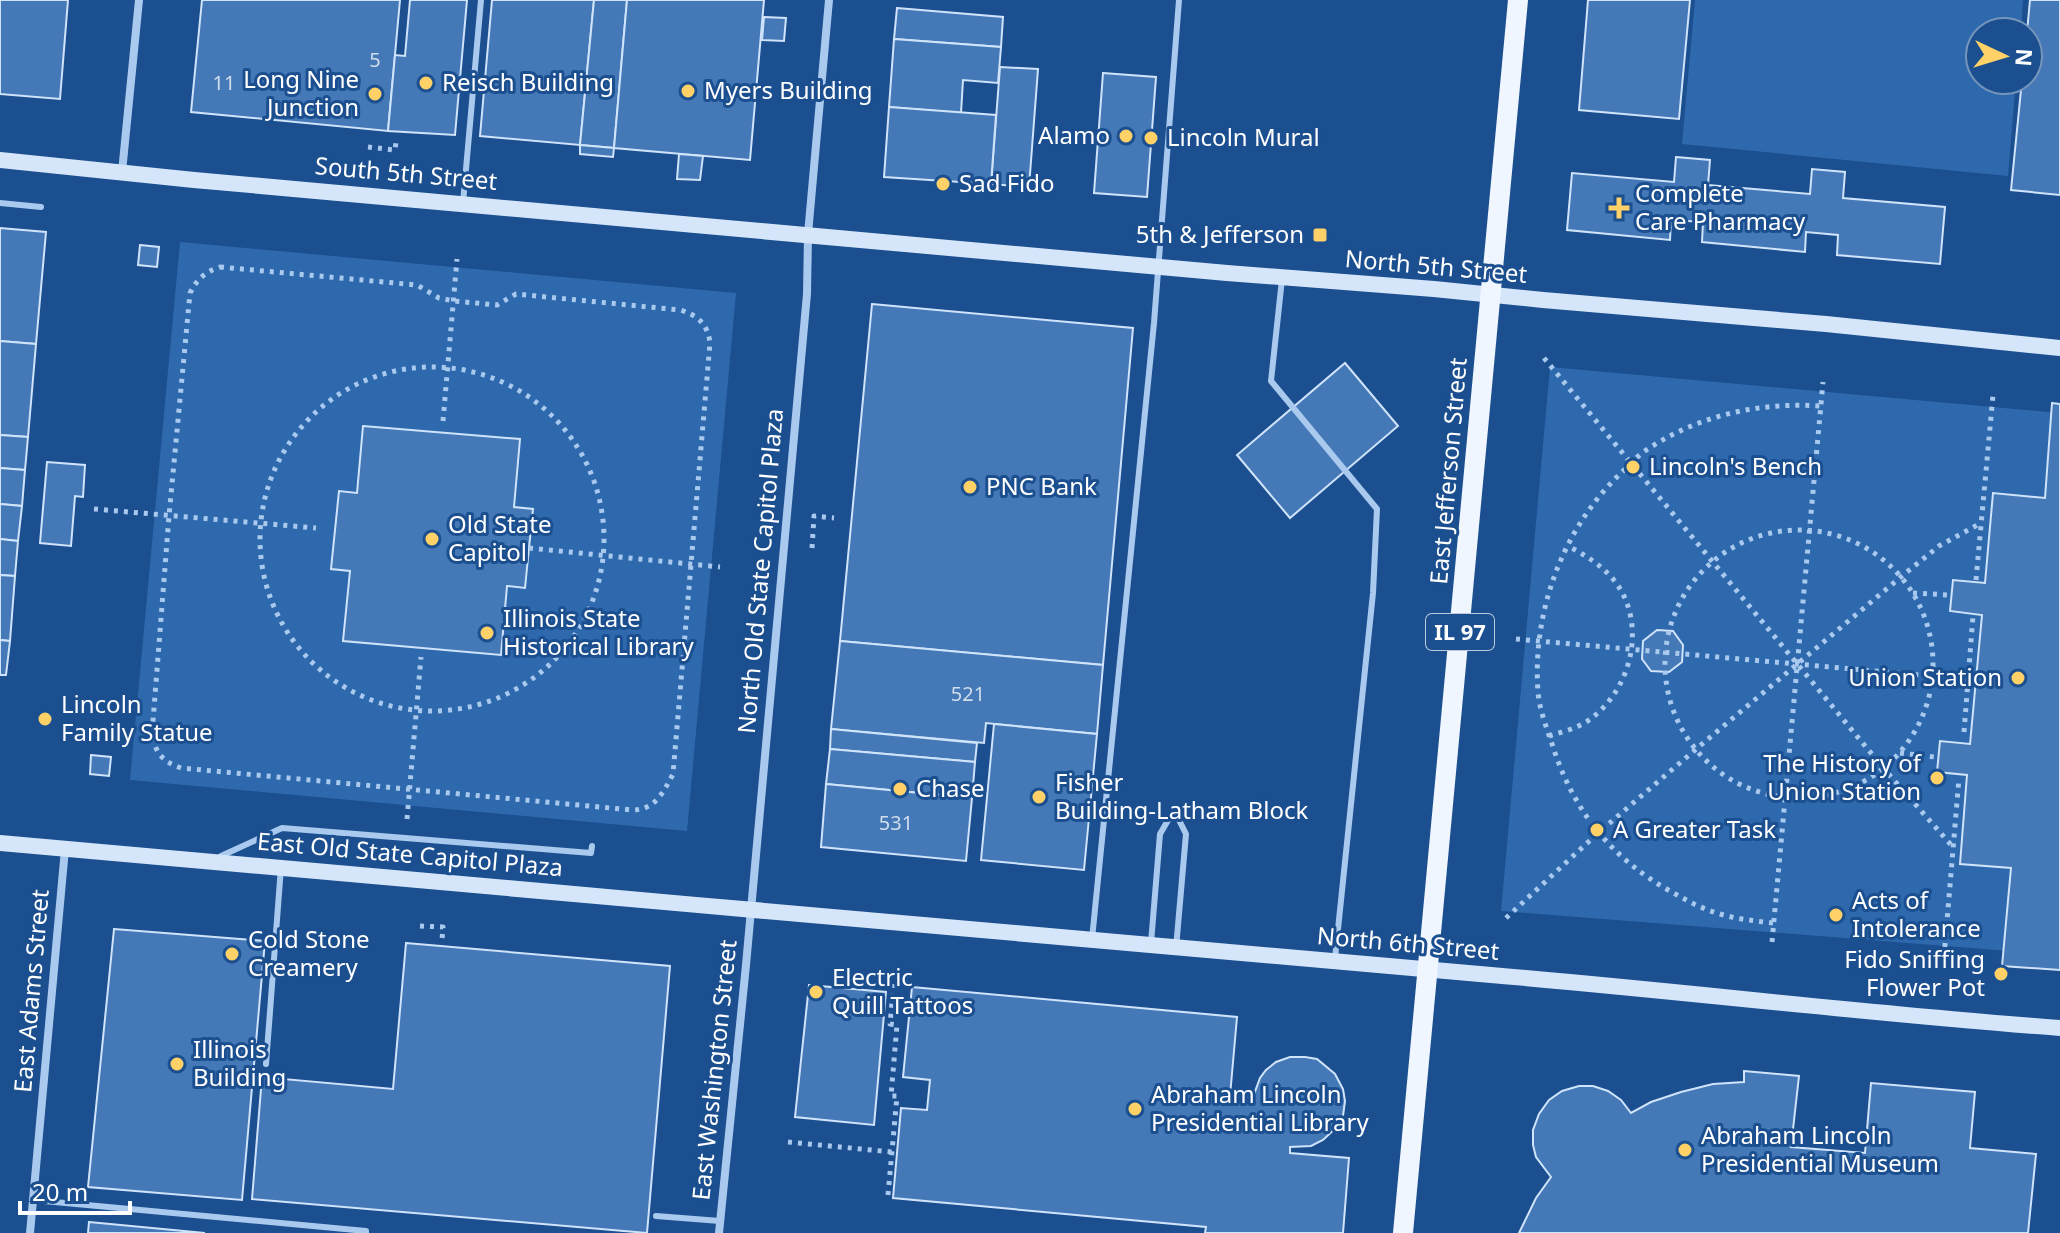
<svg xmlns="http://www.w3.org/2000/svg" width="2060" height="1233" font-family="'Noto Sans',sans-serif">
<rect width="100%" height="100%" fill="#1b4f8f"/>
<g fill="#2e69ad">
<path d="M1695 0H2023L2021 32H1980V80H2016L2008 176 1682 144Z"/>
<path d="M180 242 736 293 687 831 130 780Z"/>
<path d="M1550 367 2060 413V955L1501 911Z"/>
</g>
<g fill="#4478b7" stroke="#cfe3fa" stroke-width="2">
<path d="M0 0H68L60 99 0 94Z"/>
<path d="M202 0H400L388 131 191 112Z"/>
<path d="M410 0H467L455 135 388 131 395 55 405 56Z"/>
<path d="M492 0H594L580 145 480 136Z"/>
<path d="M594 0H627L614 148 580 145Z"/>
<path d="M627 0H764L750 160 614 148Z"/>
<path d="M1588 0H1690L1679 119 1579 110Z"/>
<path d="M2030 0H2060V195L2011 190 2022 80H2028L2027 32Z"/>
<path d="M897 8 1003 17 1001 47 894 39Z"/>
<path d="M764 17 786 18 784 41 762 40Z"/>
<path d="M894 39 1001 47 998 83 963 80 961 113 889 107Z"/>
<path d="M1000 67 1038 69 1029 187 991 184Z"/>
<path d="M1103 73 1156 77 1147 197 1094 193Z"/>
<path d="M889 107 996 115 991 184 884 177Z"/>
<path d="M580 145 614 148 613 157 580 154Z"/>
<path d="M679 154 703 156 700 180 677 179Z"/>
<path d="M1676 157 1710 160 1708 185 1810 194 1812 169 1845 172 1843 198 1945 207 1940 264 1837 255 1838 235 1806 232 1805 252 1702 242 1703 222 1671 220 1670 240 1567 230 1572 173 1674 182Z"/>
<path d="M0 228 46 232 36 344 0 341Z"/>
<path d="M140 245 159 247 157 267 138 265Z"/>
<path d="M872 304 1133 328 1103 665 840 641Z"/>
<path d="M0 341 36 344 28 437 0 435Z"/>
<path d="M1345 363 1398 426 1290 518 1237 455Z"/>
<path d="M2052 403 2060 404V970L2002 966 2011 868 1960 864 1967 775 1937 772 1940 741 1970 744 1982 615 1950 611 1953 580 1985 583 1993 493 2045 498Z"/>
<path d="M363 426 520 439 514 507 533 509 529 548 525 588 507 586 501 655 343 641 350 571 331 569 339 491 357 493Z"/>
<path d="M0 435 28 437 25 470 0 468Z"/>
<path d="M47 462 85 465 83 497 75 496 71 546 40 543Z"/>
<path d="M0 468 25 470 22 506 0 504Z"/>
<path d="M0 504 22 506 18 541 0 539Z"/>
<path d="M0 539 18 541 15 576 0 575Z"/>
<path d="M0 575 15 576 10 641 0 640Z"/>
<path d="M1657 630 1673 631 1683 645 1682 662 1669 672 1651 671 1642 659 1643 641Z"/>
<path d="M0 640 10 641 6 675H0Z"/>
<path d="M840 641 1103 665 1097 734 986 723 984 743 831 729Z"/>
<path d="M994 724 1097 734 1084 870 981 860Z"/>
<path d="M831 729 977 743 975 762 830 749Z"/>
<path d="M830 749 975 762 972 798 826 784Z"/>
<path d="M91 755 111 757 109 776 90 774Z"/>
<path d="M826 784 972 798 966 861 821 847Z"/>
<path d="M114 929 265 941 242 1200 88 1187Z"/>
<path d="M406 943 670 966 647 1233 252 1199 262 1077 393 1089Z"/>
<path d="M809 985 886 992 874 1125 795 1117Z"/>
<path d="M912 987 1237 1017 1230 1096 1253 1097 1260 1078 1266 1070 1276 1062 1290 1057H1305L1317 1059 1335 1074 1343 1089 1345 1101 1343 1116 1337 1127 1323 1140 1311 1146 1290 1147V1153L1349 1158 1343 1233H1205L1206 1227 893 1198 901 1108 927 1110 930 1080 903 1077Z"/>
<path d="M1744 1071 1799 1076 1791 1147 1865 1153 1871 1083 1975 1092 1970 1148 2036 1154 2028 1233H1519L1536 1198 1551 1177 1536 1157 1533 1145V1130L1539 1114 1549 1100 1562 1091 1579 1086H1593L1608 1091 1621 1100 1631 1113 1651 1102 1681 1092 1713 1084 1744 1082Z"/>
<path d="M89 1222 205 1233H88Z"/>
</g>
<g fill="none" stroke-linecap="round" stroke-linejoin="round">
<g stroke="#a9c9ee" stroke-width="5" stroke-dasharray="4 6" stroke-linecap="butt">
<path d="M368 147 395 150 396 142"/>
<path d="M220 267 417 285 439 298 454 301 497 305 516 294 680 310C698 315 708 325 710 343L673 774C663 793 655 810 632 810L181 768C162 761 156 754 152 734L169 516 190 293C197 279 205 272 220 267Z"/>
<path d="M1544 358 1885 770 1953 847"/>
<circle cx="432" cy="539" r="172"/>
<path d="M443 421 457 259"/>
<path d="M94 509 316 528"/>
<circle cx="1799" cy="664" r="134"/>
<path d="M529 548 720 567"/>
<path d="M812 548 814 516 834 518"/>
<path d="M1976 580 1993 395"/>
<path d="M1913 593 1949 595"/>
<path d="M1516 639 1931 676"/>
<path d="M1964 732 1973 616"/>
<path d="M1549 736C1562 732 1578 728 1589 720 1633 689 1648 621 1613 579 1600 564 1585 555 1568 546"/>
<path d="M1900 753 1935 757"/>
<path d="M407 819 421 657"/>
<path d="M1506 918 1598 833 1695 750 1902 576 1939 546 1981 523"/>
<path d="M1773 923C1755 921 1737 919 1720 914 1702 909 1686 900 1670 891 1613 859 1575 813 1554 750 1548 731 1540 713 1538 692 1532 612 1563 528 1621 473 1629 465 1638 455 1648 449 1699 415 1760 402 1820 406"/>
<path d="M420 926 443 927 442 940"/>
<path d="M1772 942 1823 382"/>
<path d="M1944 957 1959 778"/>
<path d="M788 1142 892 1152"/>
<path d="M888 1195 897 1096H891L897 1025 890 1024 894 981"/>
</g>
<g stroke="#a9c9ee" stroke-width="6">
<path d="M0 203 41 207"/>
<path d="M463 203 481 0"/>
<path d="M1282 279 1271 381 1377 509 1373 593 1335 958"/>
<path d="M1174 810 1186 834 1176 948"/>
<path d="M221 856 282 828 591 853 592 846"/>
<path d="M1092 939 1154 323 1179 0"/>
<path d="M1151 943 1160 834 1174 810"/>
<path d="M266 1064 281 867"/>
<path d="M33 1200 366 1231V1233"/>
<path d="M656 1216 720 1221"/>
</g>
<g stroke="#a9c9ee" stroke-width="8">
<path d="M122 172 139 0"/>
<path d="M30 1233 65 849"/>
<path d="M719 1233 746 965 807 294 808 234 829 0"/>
</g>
<g stroke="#d6e6fa" stroke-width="16">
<path d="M0 160 194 180 1227 273 1434 289 1543 300 1826 324 2060 348"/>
<path d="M0 843C497 885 994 934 1491 975 1681 991 1870 1014 2060 1028"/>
</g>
<path stroke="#f0f6ff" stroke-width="20" d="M1403 1233 1518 0"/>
</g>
<g fill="#ffd166" stroke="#1b4f8f" stroke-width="3">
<circle cx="426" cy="83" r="8"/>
<circle cx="688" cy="91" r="8"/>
<circle cx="375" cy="94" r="8"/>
<circle cx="1126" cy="136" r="8"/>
<circle cx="1151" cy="138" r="8"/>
<circle cx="943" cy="184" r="8"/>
<path d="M1615 196h8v8h8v8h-8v8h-8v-8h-8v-8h8z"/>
<rect x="1312" y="227" width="16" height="16" rx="4"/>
<circle cx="1633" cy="467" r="8"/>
<circle cx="970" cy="487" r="8"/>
<circle cx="432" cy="539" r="8"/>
<circle cx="487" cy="633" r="8"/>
<circle cx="2018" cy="678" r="8"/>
<circle cx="45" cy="719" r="8"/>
<circle cx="1937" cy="778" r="8"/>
<circle cx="900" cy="789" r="8"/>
<circle cx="1039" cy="797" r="8"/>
<circle cx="1597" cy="830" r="8"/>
<circle cx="1836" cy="915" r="8"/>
<circle cx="232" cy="954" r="8"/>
<circle cx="2001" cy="974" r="8"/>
<circle cx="816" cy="992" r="8"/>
<circle cx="177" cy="1064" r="8"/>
<circle cx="1135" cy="1109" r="8"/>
<circle cx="1685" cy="1150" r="8"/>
</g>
<g text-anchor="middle" stroke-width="6" stroke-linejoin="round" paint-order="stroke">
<g font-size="20" fill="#d0dded">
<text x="375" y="67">5</text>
<text x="224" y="90">11</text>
<text x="968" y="701">521</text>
<text x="896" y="830">531</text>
</g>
<rect fill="#1b4f8f" stroke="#bbcadd" stroke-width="2" x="1426" y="614" width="68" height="36" rx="6"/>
<g font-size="22" font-weight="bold" fill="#fff">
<text x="1460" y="640">IL 97</text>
</g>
<g font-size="24" fill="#fff" stroke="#1b4f8f" text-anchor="start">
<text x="359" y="88" text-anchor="end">Long Nine<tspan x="359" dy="28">Junction</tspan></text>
<text x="442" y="91">Reisch Building</text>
<text x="704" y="99">Myers Building</text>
<text x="1110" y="144" text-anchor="end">Alamo</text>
<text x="1167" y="146">Lincoln Mural</text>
<text x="959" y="192">Sad Fido</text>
<text x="1635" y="202">Complete<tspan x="1635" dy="28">Care Pharmacy</tspan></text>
<text x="1304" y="243" text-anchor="end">5th &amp; Jefferson</text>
<text x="1649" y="475">Lincoln's Bench</text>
<text x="986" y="495">PNC Bank</text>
<text x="448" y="533">Old State<tspan x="448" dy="28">Capitol</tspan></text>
<text x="503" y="627">Illinois State<tspan x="503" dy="28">Historical Library</tspan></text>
<text x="2002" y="686" text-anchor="end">Union Station</text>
<text x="61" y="713">Lincoln<tspan x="61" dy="28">Family Statue</tspan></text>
<text x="1921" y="772" text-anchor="end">The History of<tspan x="1921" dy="28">Union Station</tspan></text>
<text x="1055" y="791">Fisher<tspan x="1055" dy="28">Building-Latham Block</tspan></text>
<text x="916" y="797">Chase</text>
<text x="1613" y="838">A Greater Task</text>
<text x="1852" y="909">Acts of<tspan x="1852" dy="28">Intolerance</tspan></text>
<text x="248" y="948">Cold Stone<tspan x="248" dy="28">Creamery</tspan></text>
<text x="1985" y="968" text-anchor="end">Fido Sniffing<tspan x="1985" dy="28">Flower Pot</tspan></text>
<text x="832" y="986">Electric<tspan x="832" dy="28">Quill Tattoos</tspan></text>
<text x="193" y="1058">Illinois<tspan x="193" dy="28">Building</tspan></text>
<text x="1151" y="1103">Abraham Lincoln<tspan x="1151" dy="28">Presidential Library</tspan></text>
<text x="1701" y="1144">Abraham Lincoln<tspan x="1701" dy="28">Presidential Museum</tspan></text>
</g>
<g font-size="24" fill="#fff" stroke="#1b4f8f">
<text transform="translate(406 174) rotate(5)" y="8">South 5th Street</text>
<text transform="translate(1436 267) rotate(5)" y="8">North 5th Street</text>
<text transform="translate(1449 471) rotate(-85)" y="8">East Jefferson Street</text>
<text transform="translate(761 571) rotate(-85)" y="8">North Old State Capitol Plaza</text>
<text transform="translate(410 855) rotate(5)" y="8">East Old State Capitol Plaza</text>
<text transform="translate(1408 944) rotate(5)" y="8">North 6th Street</text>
<text transform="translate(32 991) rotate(-85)" y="8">East Adams Street</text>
<text transform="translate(715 1070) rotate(-84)" y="8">East Washington Street</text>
</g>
</g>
<g transform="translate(2004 56) rotate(94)"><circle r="38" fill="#1b4f8f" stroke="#7695bc" stroke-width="2"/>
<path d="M0-6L14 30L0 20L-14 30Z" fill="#ffd166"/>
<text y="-12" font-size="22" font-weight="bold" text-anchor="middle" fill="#ffffff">N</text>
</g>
<path d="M20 1201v12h110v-12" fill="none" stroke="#ffffff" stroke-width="4"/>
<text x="32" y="1201" font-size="24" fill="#ffffff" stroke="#1b4f8f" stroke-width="6" paint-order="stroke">20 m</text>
</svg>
